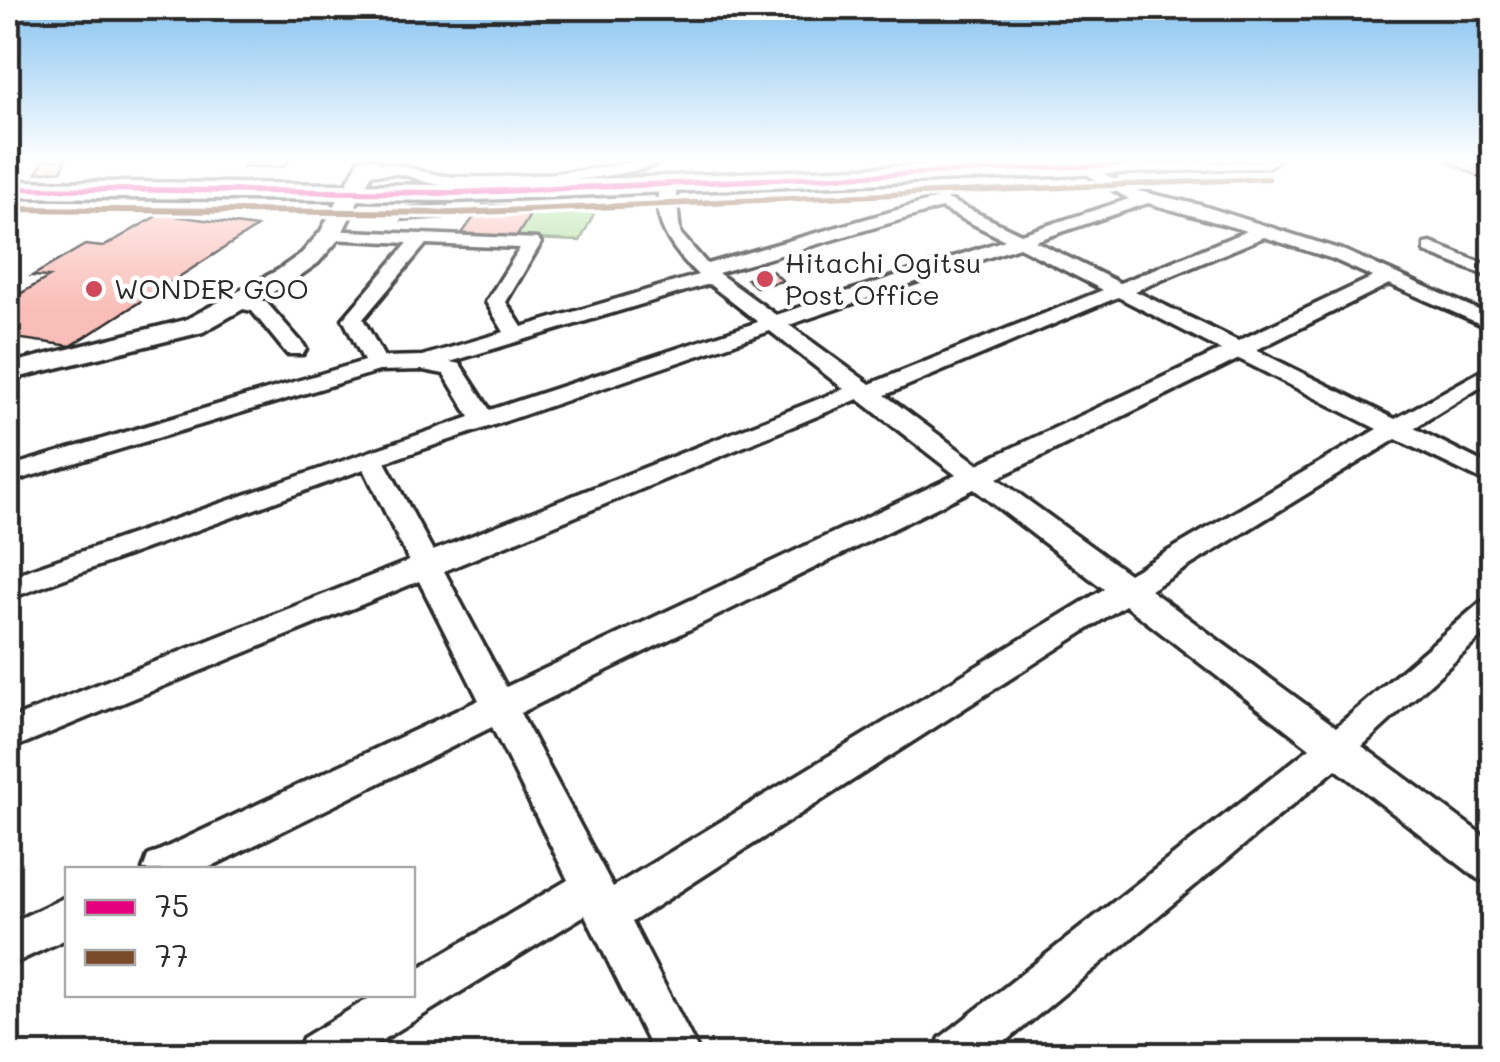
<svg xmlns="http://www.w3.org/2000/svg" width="1500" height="1062" font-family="Mali,sans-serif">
<rect width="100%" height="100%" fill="#fff"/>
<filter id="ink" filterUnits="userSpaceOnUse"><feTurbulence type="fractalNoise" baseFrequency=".01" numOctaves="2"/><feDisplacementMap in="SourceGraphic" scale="20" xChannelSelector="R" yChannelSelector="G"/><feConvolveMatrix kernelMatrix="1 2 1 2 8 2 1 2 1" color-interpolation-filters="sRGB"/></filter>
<g filter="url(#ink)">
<path fill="#b0e0a0" stroke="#6e8666" stroke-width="2.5" d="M483 205 596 210 580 241 460 236Z"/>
<g fill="#fabeb8" stroke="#2b2b2b" stroke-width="2.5">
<path d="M66 159 62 170 37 173 44 160Z"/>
<path d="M251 159H291L283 167H242Z"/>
<path d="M1492 159V180L1488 181 1448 162Z"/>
<path d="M447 204 445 218 402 221 406 207Z"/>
<path d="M483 205 535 207 516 238 460 236Z"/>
<path d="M160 214 257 227 71 346 8 337V301L49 277 32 276 85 245 103 247Z"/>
<path d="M772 271 783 281 756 287 747 279Z"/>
</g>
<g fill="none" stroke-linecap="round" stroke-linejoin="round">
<defs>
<g id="minor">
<path d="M646 159H665C642 180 473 190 437 184 424 183 413 176 400 174 385 173 367 177 355 169 377 154 414 171 438 175 480 182 605 171 646 159Z"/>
<path d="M1084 162 1130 189 1200 205 1345 251 1492 316V329L1389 284 1256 350 1395 419 1492 365V380L1414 428 1492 467V485L1396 439 1150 590 1336 727 1481 602 1492 599V627L1362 746 1492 842V884L1478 879 1336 769 991 1054H934L940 1038 1310 748 1125 605 632 922 700 1054H654L585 915 360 1054H297L303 1038 376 994H412V972L568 880 492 727 204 870H143L148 856 479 700 419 581 8 750V720L409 561 364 469 8 599V577L470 417 444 374 423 370 379 371 8 483V467L364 361 343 319 408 243 331 239 325 238V230L538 239 541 243 506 302 522 327 698 275C671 249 649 219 661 181L675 184 680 233 707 264 943 197 1021 234 1129 199 1079 170 1076 167ZM1148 203 1247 231 1120 283 1035 241ZM941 208 1005 240 776 315 718 273ZM1264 237 1333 259 1373 277 1238 341 1135 291ZM426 244 520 248 486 302 504 332 422 356 384 357 363 319ZM1019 247 1103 290 870 384 789 325ZM709 284 758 322 490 410 460 364 450 362ZM1118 297 1221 350 978 464 885 395ZM770 331 844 389 433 551 385 462ZM1239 359 1377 429 1129 574 997 478ZM858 399 956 475 506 687 444 571ZM974 489 1104 589 613 887 520 713Z"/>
<path d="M1431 243 1492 267V278L1425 252V244Z"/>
<path d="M236 296 266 302 303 344 306 349 303 354H287L252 311 229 306V298Z"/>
<path d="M68 896V938L8 966V924Z"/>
</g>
<path id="tertiary" d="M360 159H379L339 239 318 263 294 280 203 332 8 380V364L185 320 278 270 302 253 321 231Z"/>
<path id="trunk" d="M1073 159H1280L1267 167 453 201 8 197V181L453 185Z"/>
</defs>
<use href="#minor" stroke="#2b2b2b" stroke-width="7"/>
<use href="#tertiary" stroke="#2b2b2b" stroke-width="7"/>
<use href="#trunk" stroke="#2b2b2b" stroke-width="7"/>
<use href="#minor" fill="#fff" fill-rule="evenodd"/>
<use href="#tertiary" fill="#fff" fill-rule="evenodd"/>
<use href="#trunk" fill="#fff" fill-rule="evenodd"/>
<defs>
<path id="bus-1" d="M1195 159H1264L1260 161 453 196 8 191V186L453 190Z"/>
<path id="bus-2" d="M1268 176 1271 177V181L454 216 8 212V206L454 210Z"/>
</defs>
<use href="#bus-1" stroke="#fff" stroke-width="7"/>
<use href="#bus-2" stroke="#fff" stroke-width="7"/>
<use href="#bus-1" fill="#e5007d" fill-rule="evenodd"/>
<use href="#bus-2" fill="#7a4b2a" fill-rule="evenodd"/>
</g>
</g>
<linearGradient id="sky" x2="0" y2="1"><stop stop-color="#88c3f0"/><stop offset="0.52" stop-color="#fff"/><stop offset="1" stop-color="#fff" stop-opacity="0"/></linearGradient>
<rect width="1500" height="308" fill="url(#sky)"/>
<g fill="#d1495b" stroke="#fff" stroke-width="4">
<circle cx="765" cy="279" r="10"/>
<circle cx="94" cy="289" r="10"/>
</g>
<g text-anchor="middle" stroke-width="9" stroke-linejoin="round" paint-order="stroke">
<g font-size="28" fill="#2b2b2b" stroke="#fff" text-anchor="start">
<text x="785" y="273">Hitachi Ogitsu<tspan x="785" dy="32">Post Office</tspan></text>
<text x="114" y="299">WONDER GOO</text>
</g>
</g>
<rect width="1500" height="1062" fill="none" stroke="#fff" stroke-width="40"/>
<rect x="20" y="20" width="1460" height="1022" fill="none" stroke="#2b2b2b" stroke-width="4" filter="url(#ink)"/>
<rect x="65" y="867" width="350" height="130" fill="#ffffff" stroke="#aaaaaa" stroke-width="2.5"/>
<rect x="85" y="900" width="50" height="15" fill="#e5007d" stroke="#aaaaaa" stroke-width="2.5"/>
<text x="155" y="917" font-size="30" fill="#2b2b2b">75</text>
<rect x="85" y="950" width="50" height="15" fill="#7a4b2a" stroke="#aaaaaa" stroke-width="2.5"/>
<text x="155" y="967" font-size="30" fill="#2b2b2b">77</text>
</svg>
